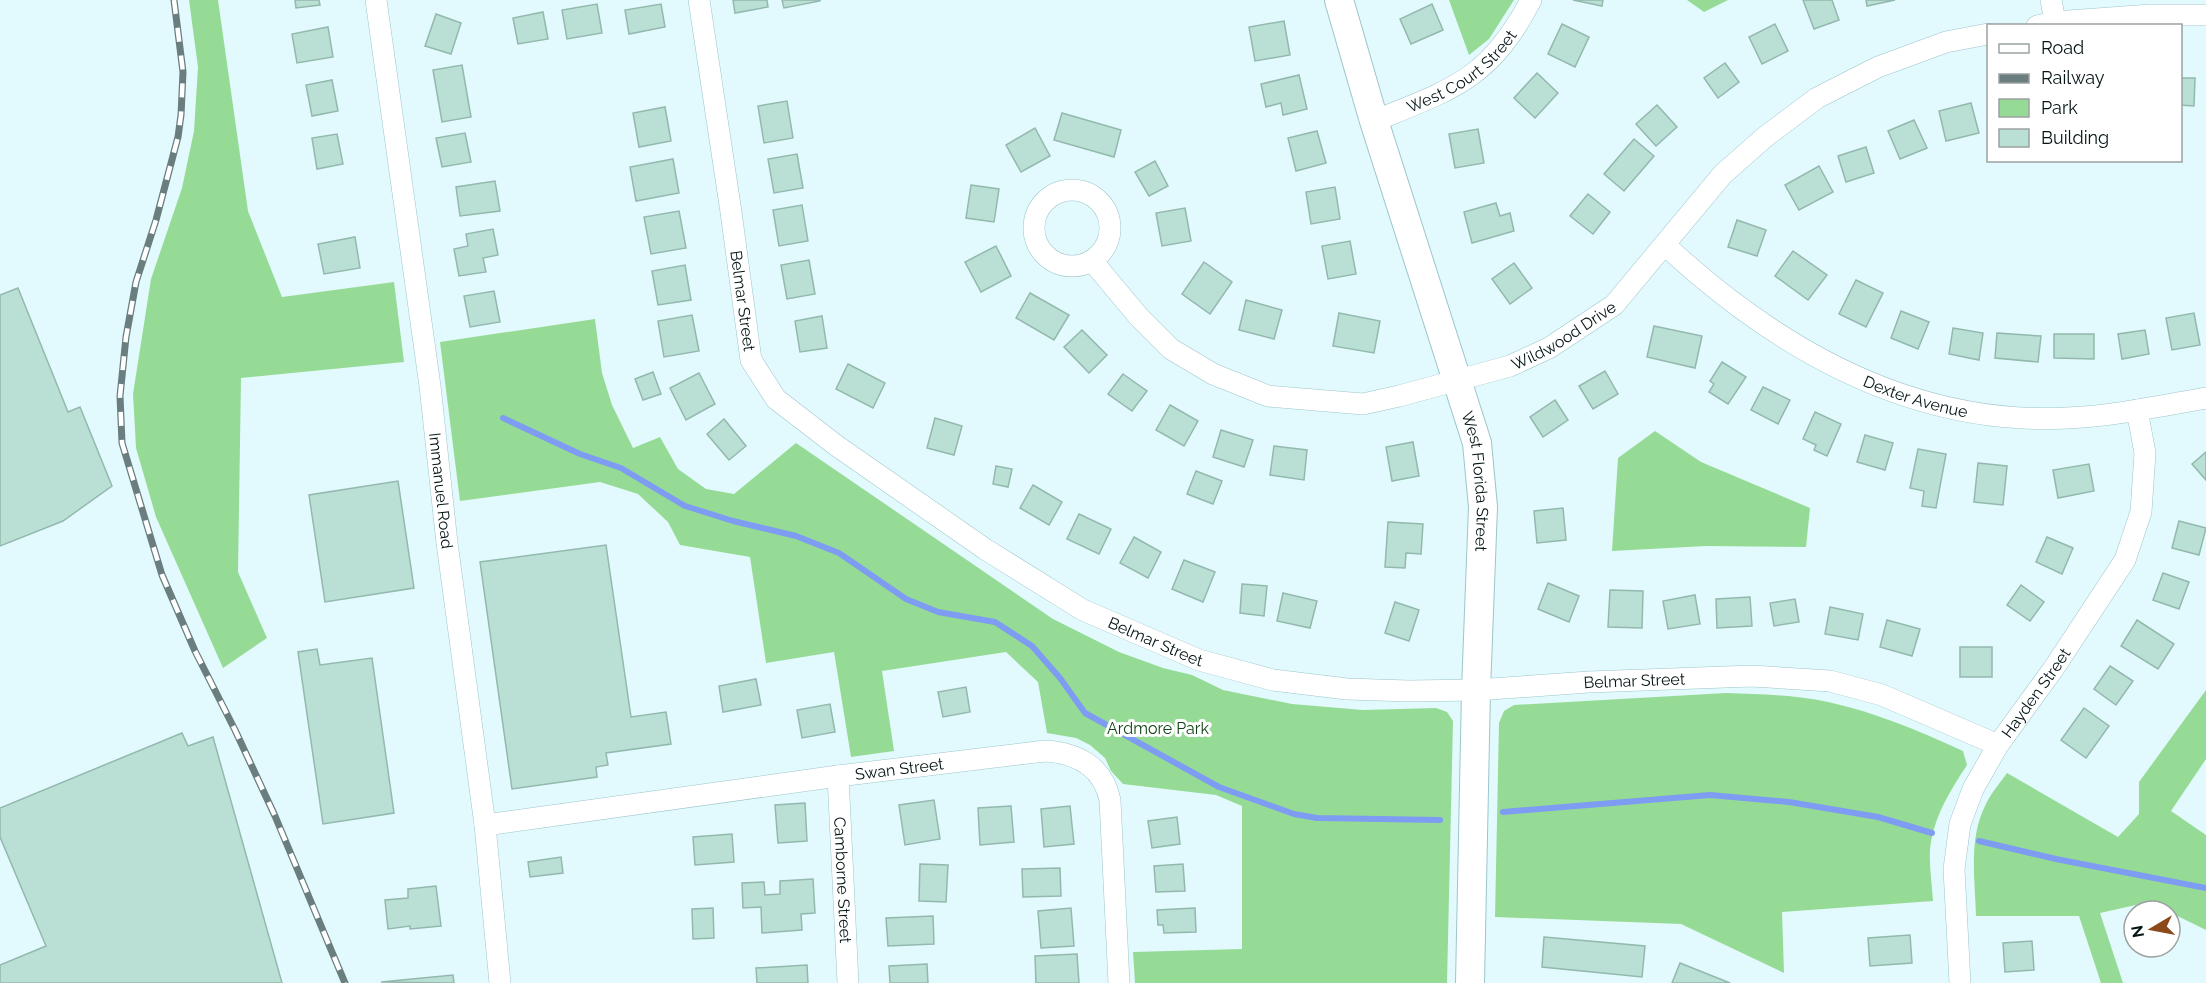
<svg xmlns="http://www.w3.org/2000/svg" width="2206" height="983" font-family="Raleway,sans-serif">
<rect width="100%" height="100%" fill="#e2fafd"/>
<g fill="#96db95">
<path d="M189 0H218L248 211 282 297 394 282 404 362 241 378 238 572 267 638 223 668 156 517 136 448 133 394 151 279 182 188 194 131 198 67Z"/>
<path d="M1449 0H1514L1489 39 1469 55Z"/>
<path d="M1687 0H1728L1704 12Z"/>
<path d="M595 319 602 373 612 405 633 448 660 437 678 469 706 489 734 494 796 443 1053 619 1119 652 1163 668 1192 675 1223 690 1292 704 1363 710 1436 708 1447 712 1453 721 1447 983H1135L1133 952 1242 949V806L1216 795 1123 784 1111 771 1105 758 1090 745 1076 738 1047 733 1038 682 1006 652 882 671 894 751 851 757 834 652 766 663 750 557 680 545 668 522 638 494 600 482 460 501 440 342Z"/>
<path d="M1655 431 1701 462 1810 508 1806 547 1706 546 1612 551 1618 458Z"/>
<path d="M2206 690V759L2171 811 2206 835V930L2149 902 2100 913 2123 983H2101L2079 916H1976C1975 879 1968 838 1986 804 1991 793 2000 783 2007 773L2118 837 2139 814V782Z"/>
<path d="M1726 693C1760 694 1794 695 1828 702 1875 712 1919 731 1963 751L1967 765C1950 791 1933 818 1930 850 1929 866 1932 884 1933 901L1782 912 1784 973 1681 924 1495 917 1499 723 1504 711 1514 705Z"/>
</g>
<g fill="none" stroke-linecap="round" stroke-linejoin="round">
<g stroke="#7e9cf1" stroke-width="6">
<path d="M503 418 580 454 621 468 685 506 733 521 796 536 839 553 906 599 938 612 995 622 1032 646 1060 678 1085 713 1219 787 1294 814 1317 818 1440 820"/>
<path d="M1503 812 1710 795 1789 802 1878 817 1932 833"/>
<path d="M1979 841 2056 859 2206 888"/>
</g>
</g>
<g fill="#bae0d5" stroke="#93b8ad" stroke-width="1.5">
<path d="M295 0H319L320 5 296 8Z"/>
<path d="M733 0H767L768 7 735 13Z"/>
<path d="M782 0H820V1L784 8Z"/>
<path d="M1573 0H1603L1602 6Z"/>
<path d="M1803 0H1832L1839 20 1814 29Z"/>
<path d="M1866 0H1895L1867 6Z"/>
<path d="M597 4 602 33 567 39 562 10Z"/>
<path d="M661 4 665 27 629 34 625 10Z"/>
<path d="M1432 4 1443 30 1411 44 1400 19Z"/>
<path d="M543 12 548 39 518 44 513 18Z"/>
<path d="M436 14 461 23 451 54 425 46Z"/>
<path d="M1284 21 1290 55 1255 61 1249 27Z"/>
<path d="M1562 24 1589 37 1575 67 1548 54Z"/>
<path d="M1775 24 1788 51 1762 64 1749 37Z"/>
<path d="M328 27 333 57 297 63 292 34Z"/>
<path d="M1725 63 1739 82 1718 98 1704 78Z"/>
<path d="M462 65 471 117 442 122 433 70Z"/>
<path d="M1537 73 1558 93 1535 118 1514 98Z"/>
<path d="M1299 75 1307 109 1283 115 1281 103 1266 107 1261 84Z"/>
<path d="M2180 78H2195L2194 106 2180 105Z"/>
<path d="M332 80 338 111 312 116 306 85Z"/>
<path d="M787 101 793 138 764 143 758 106Z"/>
<path d="M1971 103 1979 133 1946 141 1939 111Z"/>
<path d="M1657 105 1677 127 1656 146 1636 124Z"/>
<path d="M665 107 671 141 639 147 633 113Z"/>
<path d="M1062 113 1121 130 1114 157 1054 140Z"/>
<path d="M1914 120 1927 148 1900 159 1888 131Z"/>
<path d="M1035 128 1050 156 1021 172 1006 145Z"/>
<path d="M1478 129 1484 163 1455 168 1449 134Z"/>
<path d="M1317 131 1326 163 1296 171 1288 138Z"/>
<path d="M465 133 471 162 442 167 436 138Z"/>
<path d="M337 134 343 164 317 169 312 138Z"/>
<path d="M1634 139 1654 156 1624 191 1604 174Z"/>
<path d="M1866 147 1874 173 1846 182 1838 156Z"/>
<path d="M797 154 803 188 774 193 768 159Z"/>
<path d="M673 159 679 193 636 201 630 167Z"/>
<path d="M1155 161 1168 186 1149 196 1135 172Z"/>
<path d="M1819 166 1833 192 1799 210 1785 185Z"/>
<path d="M495 181 500 211 460 216 456 187Z"/>
<path d="M971 185 999 189 994 222 966 218Z"/>
<path d="M1335 187 1340 219 1311 224 1306 192Z"/>
<path d="M1588 194 1610 212 1593 234 1570 216Z"/>
<path d="M1496 203 1500 216 1510 213 1514 231 1472 243 1464 212Z"/>
<path d="M802 205 808 241 779 246 773 210Z"/>
<path d="M1185 208 1191 241 1162 246 1156 213Z"/>
<path d="M679 211 686 248 651 254 644 217Z"/>
<path d="M1737 220 1766 230 1757 256 1728 247Z"/>
<path d="M493 229 498 255 483 258 486 272 459 276 454 249 468 246 466 234Z"/>
<path d="M355 237 360 268 324 274 318 244Z"/>
<path d="M1350 241 1356 274 1328 279 1322 246Z"/>
<path d="M996 246 1011 276 981 292 965 262Z"/>
<path d="M1793 251 1827 275 1808 300 1775 276Z"/>
<path d="M809 260 815 294 787 299 781 265Z"/>
<path d="M1204 262 1232 282 1210 314 1182 294Z"/>
<path d="M1514 263 1532 288 1510 304 1492 279Z"/>
<path d="M685 265 691 300 658 305 652 271Z"/>
<path d="M1856 280 1883 293 1866 327 1839 314Z"/>
<path d="M18 288 68 412 80 407 112 486 63 521 0 546V295Z"/>
<path d="M494 291 500 322 470 327 464 296Z"/>
<path d="M1030 293 1069 315 1054 340 1016 318Z"/>
<path d="M1246 300 1282 310 1274 339 1239 330Z"/>
<path d="M1901 311 1929 322 1918 349 1891 338Z"/>
<path d="M1339 313 1380 321 1374 353 1333 346Z"/>
<path d="M2194 313 2200 345 2172 350 2166 318Z"/>
<path d="M692 315 699 351 664 357 658 321Z"/>
<path d="M822 316 827 348 800 352 795 321Z"/>
<path d="M1654 326 1702 336 1695 368 1647 357Z"/>
<path d="M1953 328 1983 333 1979 360 1949 354Z"/>
<path d="M1082 330 1107 355 1089 373 1064 347Z"/>
<path d="M2145 330 2149 354 2122 359 2118 334Z"/>
<path d="M1997 333 2041 336 2038 362 1995 358Z"/>
<path d="M2054 334H2094V359L2054 358Z"/>
<path d="M1722 362 1746 377 1728 404 1709 392 1714 384 1710 381Z"/>
<path d="M848 364 885 383 873 408 836 389Z"/>
<path d="M1605 371 1618 394 1593 409 1579 386Z"/>
<path d="M653 372 661 394 643 400 635 379Z"/>
<path d="M699 373 715 404 686 420 670 388Z"/>
<path d="M1123 374 1147 391 1132 411 1108 394Z"/>
<path d="M1763 387 1790 400 1778 424 1751 410Z"/>
<path d="M1555 400 1568 420 1543 437 1530 417Z"/>
<path d="M1170 405 1198 421 1184 446 1156 430Z"/>
<path d="M1815 412 1841 424 1827 456 1814 450 1816 445 1803 439Z"/>
<path d="M935 418 962 426 954 455 927 448Z"/>
<path d="M724 419 746 446 729 460 707 434Z"/>
<path d="M1221 430 1253 440 1244 467 1213 457Z"/>
<path d="M1865 435 1893 443 1885 470 1857 462Z"/>
<path d="M1413 442 1419 476 1392 481 1386 447Z"/>
<path d="M1274 446 1307 450 1304 480 1270 475Z"/>
<path d="M1918 449 1946 454 1936 508 1922 506 1924 491 1910 488Z"/>
<path d="M2206 452V480L2192 464Z"/>
<path d="M1978 463 2007 466 2003 505 1974 502Z"/>
<path d="M2089 464 2094 491 2058 498 2053 470Z"/>
<path d="M996 466 1012 469 1008 487 993 484Z"/>
<path d="M1196 471 1222 481 1213 504 1187 494Z"/>
<path d="M398 481 414 588 325 602 309 495Z"/>
<path d="M1033 485 1062 502 1049 525 1020 508Z"/>
<path d="M1563 508 1566 540 1537 543 1534 511Z"/>
<path d="M1079 514 1111 529 1099 554 1067 539Z"/>
<path d="M2179 521 2206 528 2199 555 2172 548Z"/>
<path d="M1388 522 1423 524 1421 554 1406 553 1405 568 1385 567Z"/>
<path d="M1134 537 1161 552 1148 578 1120 563Z"/>
<path d="M2047 537 2073 548 2062 574 2036 562Z"/>
<path d="M606 545 631 717 666 712 671 744 606 753 608 765 596 767 597 777 512 789 480 562Z"/>
<path d="M1184 560 1215 572 1203 602 1172 589Z"/>
<path d="M2163 573 2189 582 2179 609 2153 600Z"/>
<path d="M1548 583 1579 596 1569 622 1538 609Z"/>
<path d="M1242 584 1267 586 1264 616 1240 613Z"/>
<path d="M2021 585 2044 602 2030 621 2007 605Z"/>
<path d="M1610 590 1643 591 1642 628 1608 627Z"/>
<path d="M1283 593 1317 601 1310 628 1277 621Z"/>
<path d="M1695 595 1700 624 1668 629 1663 601Z"/>
<path d="M1750 597 1752 626 1717 628 1716 599Z"/>
<path d="M1795 599 1799 622 1774 626 1770 603Z"/>
<path d="M1395 602 1419 610 1409 641 1385 633Z"/>
<path d="M1830 607 1863 614 1858 640 1825 634Z"/>
<path d="M1887 620 1920 629 1912 656 1880 647Z"/>
<path d="M2137 620 2174 644 2158 669 2121 646Z"/>
<rect x="1960" y="647" width="32" height="30"/>
<path d="M317 649 320 665 372 658 394 813 323 824 298 652Z"/>
<path d="M2110 666 2133 681 2116 705 2094 689Z"/>
<path d="M756 679 761 705 723 712 719 686Z"/>
<path d="M966 687 970 712 943 717 938 692Z"/>
<path d="M830 704 835 732 802 738 797 710Z"/>
<path d="M2084 708 2109 726 2086 758 2061 740Z"/>
<path d="M182 733 188 746 213 737 282 983H0V965L46 946 0 837V808Z"/>
<path d="M934 800 940 839 905 845 899 805Z"/>
<path d="M805 803 807 841 778 843 775 805Z"/>
<path d="M1011 806 1014 842 980 845 978 808Z"/>
<path d="M1070 806 1074 844 1044 847 1041 809Z"/>
<path d="M1177 817 1180 844 1152 848 1148 821Z"/>
<path d="M732 834 734 862 695 865 693 837Z"/>
<path d="M561 857 563 873 530 877 528 862Z"/>
<path d="M920 864 948 865 946 902 919 901Z"/>
<path d="M1183 864 1185 891 1156 892 1154 866Z"/>
<path d="M1060 868 1061 896 1023 897 1022 869Z"/>
<path d="M813 879 815 913 801 914 802 930 762 933 761 907 743 908 742 883 764 882 765 895 780 894V881Z"/>
<path d="M436 886 441 926 410 929V926L388 929 385 900 408 898V889Z"/>
<path d="M713 908 714 938 693 939 692 909Z"/>
<path d="M1071 908 1074 946 1041 948 1038 911Z"/>
<path d="M1195 908 1196 932 1164 933 1163 925H1158L1157 910Z"/>
<path d="M933 916 934 944 888 946 886 918Z"/>
<path d="M1910 935 1912 963 1870 966 1868 938Z"/>
<path d="M1544 937 1645 946 1642 977 1542 967Z"/>
<path d="M2032 941 2034 970 2005 972 2003 943Z"/>
<path d="M1077 954 1079 983H1036L1035 956Z"/>
<path d="M1680 963 1730 983H1672Z"/>
<path d="M927 964 928 983H890L889 966Z"/>
<path d="M807 965 808 983H757L756 968Z"/>
<path d="M453 975 454 983 381 982Z"/>
</g>
<g fill="none" stroke-linecap="round" stroke-linejoin="round">
<defs>
<g id="street">
<path id="s1" d="M376 0 430 386 447 543 485 825 500 983"/>
<path id="s2" d="M699 0 731 212 751 360 776 399 837 446 985 549 1083 610 1199 660 1273 680 1347 689 1409 691 1476 690 1589 682 1752 676 1830 681 1882 695 1998 745"/>
<path d="M2051 0 2055 22"/>
<path d="M2037 26 2055 22 2151 15H2206"/>
<path id="s3" d="M1374 121C1453 89 1490 79 1531 0"/>
<circle cx="1072" cy="228" r="38"/>
<path id="s4" d="M1665 245C1776 348 1911 426 2067 418 2113 416 2160 406 2206 398"/>
<path id="s5" d="M1093 262 1139 317 1171 349 1213 374 1268 396 1363 404 1399 396 1510 366 1549 348 1614 305 1723 174 1765 137 1817 98 1878 67 1946 42 1988 34"/>
<path id="s6" d="M838 776 848 983"/>
<path id="s7" d="M485 825 838 776 1045 751C1077 753 1103 766 1110 800L1119 983"/>
<path id="s8" d="M1960 983 1954 869 1960 824 1973 789 1998 745 2054 668 2125 560 2141 512 2145 453 2137 410"/>
</g>
<g id="secondary">
<path id="s9" d="M1339 0 1374 121 1477 443 1483 507 1476 690 1470 983"/>
</g>
</defs>
<use href="#street" stroke="#9dc5ca" stroke-width="22"/>
<use href="#secondary" stroke="#9dc5ca" stroke-width="30"/>
<use href="#street" stroke="#fff" stroke-width="21"/>
<use href="#secondary" stroke="#fff" stroke-width="28"/>
<defs>
<path id="rail" d="M174 0 183 72 181 115 178 137 156 220 136 282 126 337 120 396 122 443 162 575 195 651 235 730 275 816 345 983"/>
</defs>
<use href="#rail" stroke="#6a7d7f" stroke-width="7"/>
<use href="#rail" stroke="#fff" stroke-width="4.5" stroke-dasharray="14" stroke-linecap="butt"/>
</g>
<g text-anchor="middle" stroke-width="6" stroke-linejoin="round" paint-order="stroke">
<g font-size="16" fill="#051415" stroke="#fff">
<text dy="6" stroke="none"><textPath href="#s3" startOffset="102">West Court Street</textPath></text>
<text dy="6" stroke="none"><textPath href="#s2" startOffset="304">Belmar Street</textPath></text>
<text dy="6" stroke="none"><textPath href="#s5" startOffset="534">Wildwood Drive</textPath></text>
<text dy="6" stroke="none"><textPath href="#s4" startOffset="296">Dexter Avenue</textPath></text>
<text dy="6" stroke="none"><textPath href="#s9" startOffset="502">West Florida Street</textPath></text>
<text dy="6" stroke="none"><textPath href="#s1" startOffset="495">Immanuel Road</textPath></text>
<text dy="6" stroke="none"><textPath href="#s2" startOffset="862">Belmar Street</textPath></text>
<text dy="6" stroke="none"><textPath href="#s2" startOffset="1348">Belmar Street</textPath></text>
<text dy="6" stroke="none"><textPath href="#s8" startOffset="312">Hayden Street</textPath></text>
<text dy="6" stroke="none"><textPath href="#s7" startOffset="418">Swan Street</textPath></text>
<text dy="6" stroke="none"><textPath href="#s6" startOffset="104">Camborne Street</textPath></text>
</g>
<g font-size="16" fill="#114515" stroke="#fff">
<text x="1158" y="734">Ardmore Park</text>
</g>
</g>
<rect x="1987" y="24" width="195" height="138" fill="#ffffff" stroke="#9ba1a1" stroke-width="1.5"/>
<rect x="1999" y="44" width="30" height="9" fill="#ffffff" stroke="#9ba1a1" stroke-width="1.5"/>
<text x="2041" y="54" font-size="18" fill="#051415">Road</text>
<rect x="1999" y="74" width="30" height="9" fill="#6a7d7f" stroke="#9ba1a1" stroke-width="1.5"/>
<text x="2041" y="84" font-size="18" fill="#051415">Railway</text>
<rect x="1999" y="99" width="30" height="18" fill="#96db95" stroke="#9ba1a1" stroke-width="1.5"/>
<text x="2041" y="114" font-size="18" fill="#051415">Park</text>
<rect x="1999" y="129" width="30" height="18" fill="#bae0d5" stroke="#9ba1a1" stroke-width="1.5"/>
<text x="2041" y="144" font-size="18" fill="#051415">Building</text>
<g transform="translate(2152 929) rotate(260)"><circle r="28" fill="#ffffff" stroke="#9ba1a1" stroke-width="1.5"/>
<path d="M0-4.5L10 22L0 15L-10 22Z" fill="#8c491a"/>
<text y="-9" font-size="16" font-weight="bold" text-anchor="middle" fill="#051415">N</text>
</g>
</svg>
